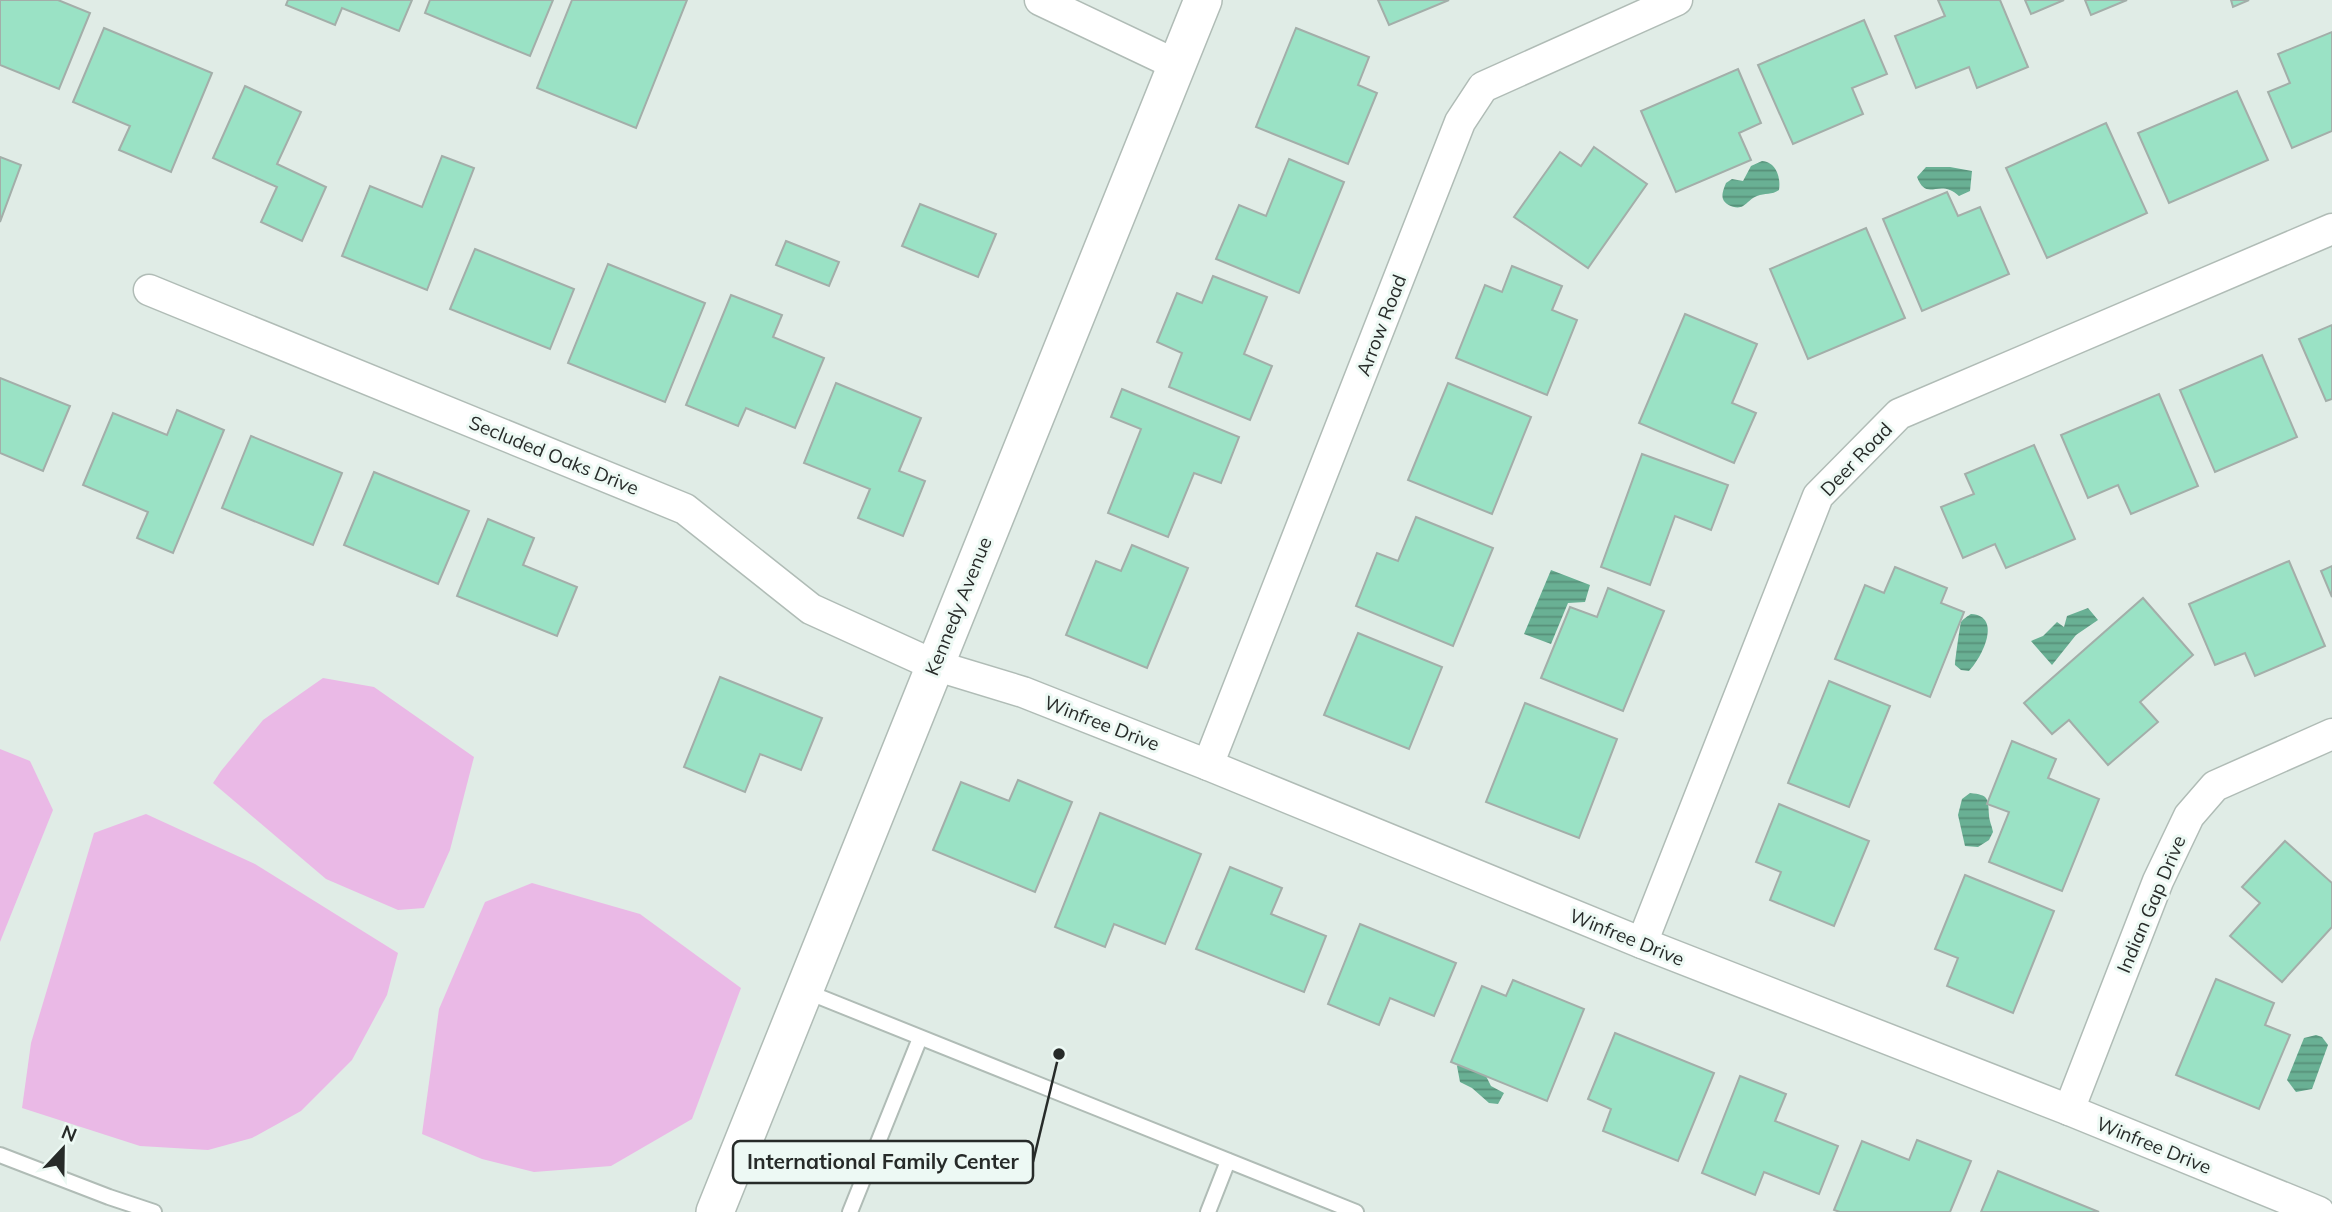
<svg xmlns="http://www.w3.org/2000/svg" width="2332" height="1212" font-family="Mulish,sans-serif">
<defs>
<pattern id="water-rules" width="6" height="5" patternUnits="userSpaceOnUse" patternTransform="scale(1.75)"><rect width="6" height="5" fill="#69b094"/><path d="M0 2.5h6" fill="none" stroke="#568f79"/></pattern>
</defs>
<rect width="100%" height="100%" fill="#e0ece6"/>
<g fill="#eab9e6">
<path d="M323 678 374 687 474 757 450 850 424 908 398 910 326 879 213 783 221 771 263 720Z"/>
<path d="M0 749 30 761 53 810 0 942Z"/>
<path d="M146 814 255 864 398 953 387 995 352 1060 301 1111 252 1138 208 1150 140 1146 22 1108 31 1043 94 833Z"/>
<path d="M532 883 640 914 741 988 692 1119 611 1166 534 1172 482 1159 422 1134 439 1009 485 902Z"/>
</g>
<g fill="url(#water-rules)">
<path d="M1762 161C1776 162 1781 177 1779 190 1772 195 1765 193 1757 196 1751 198 1748 203 1743 206 1737 210 1725 205 1723 199 1721 194 1725 186 1726 183L1732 179 1743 181 1751 166Z"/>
<path d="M1926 167H1950L1972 171 1970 191 1959 196C1939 177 1927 203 1917 177Z"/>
<path d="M1551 570 1590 585 1585 602 1568 603 1551 644 1524 634Z"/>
<path d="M2088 608 2098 620 2076 635 2052 665 2031 641 2043 636 2057 622 2064 627 2067 616Z"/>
<path d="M1971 614C2003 616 1982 658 1969 671L1961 670 1955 665C1955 661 1960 625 1961 622 1963 619 1968 616 1971 614Z"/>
<path d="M1970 793C1989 795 1988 798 1989 815 1989 820 1992 826 1993 832L1989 840 1978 847 1965 846 1958 815 1962 799Z"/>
<path d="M2316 1035 2322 1037 2328 1045 2312 1089 2296 1092 2287 1080 2304 1038Z"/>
<path d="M1461 1061 1486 1076 1491 1086 1504 1093 1498 1104 1489 1103 1472 1088 1460 1082 1457 1066Z"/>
</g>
<g fill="#9ae2c5" stroke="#a3aea9" stroke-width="2">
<path d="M0 0H58L90 13 59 89 0 65Z"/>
<path d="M288 0H412L399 31 342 8 335 25 286 5Z"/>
<path d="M430 0H553L530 56 425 13Z"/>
<path d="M572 0H687L636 128 537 88Z"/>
<path d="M1378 0H1449L1389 25Z"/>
<path d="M1938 0H2000L2028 67 1977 88 1969 67 1916 88 1895 36 1945 16Z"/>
<path d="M2025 0H2064L2031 14Z"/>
<path d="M2085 0H2127L2091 15Z"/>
<path d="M2231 0H2249L2233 7Z"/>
<path d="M1864 20 1887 74 1852 88 1863 114 1793 144 1758 65Z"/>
<path d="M104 28 212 73 171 172 119 150 130 126 73 102Z"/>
<path d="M1296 28 1369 57 1358 85 1377 93 1348 164 1256 127Z"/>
<path d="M2332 32V131L2292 148 2268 92 2290 83 2278 54Z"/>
<path d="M1738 69 1761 123 1739 133 1751 160 1676 192 1641 111Z"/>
<path d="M245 86 301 112 277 164 326 187 302 241 261 222 277 187 213 158Z"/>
<path d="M2237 91 2268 160 2169 203 2138 133Z"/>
<path d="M2106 123 2147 213 2047 258 2006 168Z"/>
<path d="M1594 147 1647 184 1588 268 1514 217 1560 152 1581 166Z"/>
<path d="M442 156 474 168 427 290 342 256 370 186 422 207Z"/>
<path d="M0 157 21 165 0 222Z"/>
<path d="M1289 159 1344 182 1299 293 1216 259 1239 205 1266 216Z"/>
<path d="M1947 192 1958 216 1980 207 2009 274 1922 311 1883 219Z"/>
<path d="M920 204 996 234 978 277 902 246Z"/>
<path d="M1866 228 1905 318 1808 359 1770 269Z"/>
<path d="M786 241 839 262 829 286 776 265Z"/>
<path d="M475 249 574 289 550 349 450 309Z"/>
<path d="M608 264 705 303 665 402 568 363Z"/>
<path d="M1512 266 1562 286 1552 310 1577 320 1547 395 1456 358 1485 285 1502 292Z"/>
<path d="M1213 276 1267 297 1244 354 1272 366 1250 420 1169 387 1182 353 1157 342 1177 293 1202 303Z"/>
<path d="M731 295 782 315 773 337 824 358 795 428 746 408 738 426 686 405Z"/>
<path d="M1685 314 1757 344 1732 403 1756 413 1734 463 1639 423Z"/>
<path d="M2332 325V399L2326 401 2299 339Z"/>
<path d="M2262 355 2297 437 2215 472 2180 390Z"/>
<path d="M0 378 70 406 43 471 0 453Z"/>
<path d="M836 383 921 418 899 471 925 481 903 536 858 518 870 489 804 463Z"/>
<path d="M1448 383 1531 417 1492 514 1408 480Z"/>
<path d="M1122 389 1239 437 1221 483 1194 473 1168 537 1108 513 1141 429 1111 417Z"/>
<path d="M2159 394 2198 486 2131 514 2118 485 2088 498 2061 435Z"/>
<path d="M177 410 224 430 173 553 137 538 148 512 83 485 113 413 167 435Z"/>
<path d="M251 436 342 473 313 545 222 508Z"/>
<path d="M2034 445 2075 539 2006 568 1995 544 1963 558 1941 507 1974 494 1965 474Z"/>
<path d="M1642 454 1728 485 1711 530 1675 516 1650 585 1601 567Z"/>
<path d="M374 472 469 511 438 584 344 545Z"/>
<path d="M1416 517 1493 548 1453 646 1356 606 1377 553 1398 561Z"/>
<path d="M488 519 534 538 523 565 577 587 557 636 457 596Z"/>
<path d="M1132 545 1188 568 1147 668 1066 635 1096 561 1121 571Z"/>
<path d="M2289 561 2325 646 2255 676 2245 653 2215 665 2189 604Z"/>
<path d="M2332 566V597L2321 571Z"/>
<path d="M1895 567 1947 588 1941 603 1964 612 1930 697 1835 659 1865 585 1884 593Z"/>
<path d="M1608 588 1664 611 1623 711 1541 678 1570 607 1597 617Z"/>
<path d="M2143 598 2193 655 2140 702 2158 722 2108 765 2069 720 2052 734 2024 703Z"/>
<path d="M1358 633 1442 667 1409 749 1324 715Z"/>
<path d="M720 677 822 718 801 770 760 754 745 792 684 767Z"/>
<path d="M1829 681 1890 706 1849 807 1788 783Z"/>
<path d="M1525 703 1617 739 1579 838 1486 802Z"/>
<path d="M2012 741 2056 759 2048 778 2099 799 2062 891 1989 862 2009 812 1987 804Z"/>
<path d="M1018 780 1072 802 1035 892 933 850 961 782 1009 801Z"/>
<path d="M1779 804 1869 841 1834 926 1770 900 1781 872 1756 862Z"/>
<path d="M1100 813 1201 854 1165 944 1114 924 1105 947 1055 927Z"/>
<path d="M2285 841 2332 883V927L2282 982 2230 936 2260 903 2242 887Z"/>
<path d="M1230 867 1282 888 1271 914 1326 936 1304 992 1196 949Z"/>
<path d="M1965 875 2054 911 2013 1013 1947 986 1958 958 1935 949Z"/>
<path d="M1360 924 1456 963 1434 1016 1390 998 1379 1025 1328 1004Z"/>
<path d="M2216 979 2274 1003 2265 1025 2290 1035 2259 1109 2176 1075Z"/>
<path d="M1513 980 1584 1009 1547 1101 1451 1062 1482 986 1506 996Z"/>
<path d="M1615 1033 1714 1073 1678 1161 1603 1131 1611 1109 1588 1099Z"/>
<path d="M1740 1076 1786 1094 1775 1121 1838 1146 1819 1194 1764 1172 1755 1195 1702 1173Z"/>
<path d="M1917 1140 1971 1161 1950 1212H1840L1834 1210 1862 1141 1909 1160Z"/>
<path d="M1998 1171 2099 1212H1981Z"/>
</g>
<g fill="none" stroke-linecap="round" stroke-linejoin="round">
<defs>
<g id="service">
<path d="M805 991 1356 1212"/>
<path d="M0 1155 109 1197 154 1212"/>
<path d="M850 1212 920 1038"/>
<path d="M1208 1212 1228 1161"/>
</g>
<g id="minor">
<path d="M1040 0 1177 65"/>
<path d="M149 290 685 509 811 609 934 665 1023 692 1208 765 1642 943 2069 1110 2319 1212"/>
<path d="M1208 765 1460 122 1483 87 1677 0"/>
<path d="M1642 943 1818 496 1899 414 2332 229"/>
<path d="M2069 1110 2158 881 2189 816 2215 786 2332 734"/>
</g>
<path id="tertiary" d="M715 1212 1203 0"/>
</defs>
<use href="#service" stroke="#b0bcb6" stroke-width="18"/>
<use href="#minor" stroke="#b0bcb6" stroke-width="33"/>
<use href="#tertiary" stroke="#b0bcb6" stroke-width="40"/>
<use href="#service" stroke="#fff" stroke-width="14"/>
<use href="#minor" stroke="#fff" stroke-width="30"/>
<use href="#tertiary" stroke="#fff" stroke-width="37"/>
</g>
<g text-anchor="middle" stroke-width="6" stroke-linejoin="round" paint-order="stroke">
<g font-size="19" fill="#272b29" stroke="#edf9f4">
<text transform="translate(1381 325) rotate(-69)" y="7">Arrow Road</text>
<text transform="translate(554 455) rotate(22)" y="7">Secluded Oaks Drive</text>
<text transform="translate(1856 459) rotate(-46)" y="7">Deer Road</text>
<text transform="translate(958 606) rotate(-68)" y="7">Kennedy Avenue</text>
<text transform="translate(1102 723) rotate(21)" y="7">Winfree Drive</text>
<text transform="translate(2151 904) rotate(-67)" y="7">Indian Gap Drive</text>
<text transform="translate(1627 937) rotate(22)" y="7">Winfree Drive</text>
<text transform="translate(2154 1145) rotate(22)" y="7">Winfree Drive</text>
</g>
</g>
<path fill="none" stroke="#272b29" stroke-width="2.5" d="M1059 1054L1033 1162"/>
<circle fill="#272b29" stroke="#edf9f4" stroke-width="2.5" cx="1059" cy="1054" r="7"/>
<rect fill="#edf9f4" stroke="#272b29" stroke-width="2.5" x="733" y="1141" width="300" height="42" rx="7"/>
<g font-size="21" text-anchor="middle" font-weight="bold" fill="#272b29">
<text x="883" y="1169">International Family Center</text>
</g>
<g transform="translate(63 1149) rotate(22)" stroke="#edf9f4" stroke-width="5" paint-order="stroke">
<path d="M0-5L12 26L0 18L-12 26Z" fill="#272b29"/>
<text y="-10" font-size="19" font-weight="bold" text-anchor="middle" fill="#272b29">N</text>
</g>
</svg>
